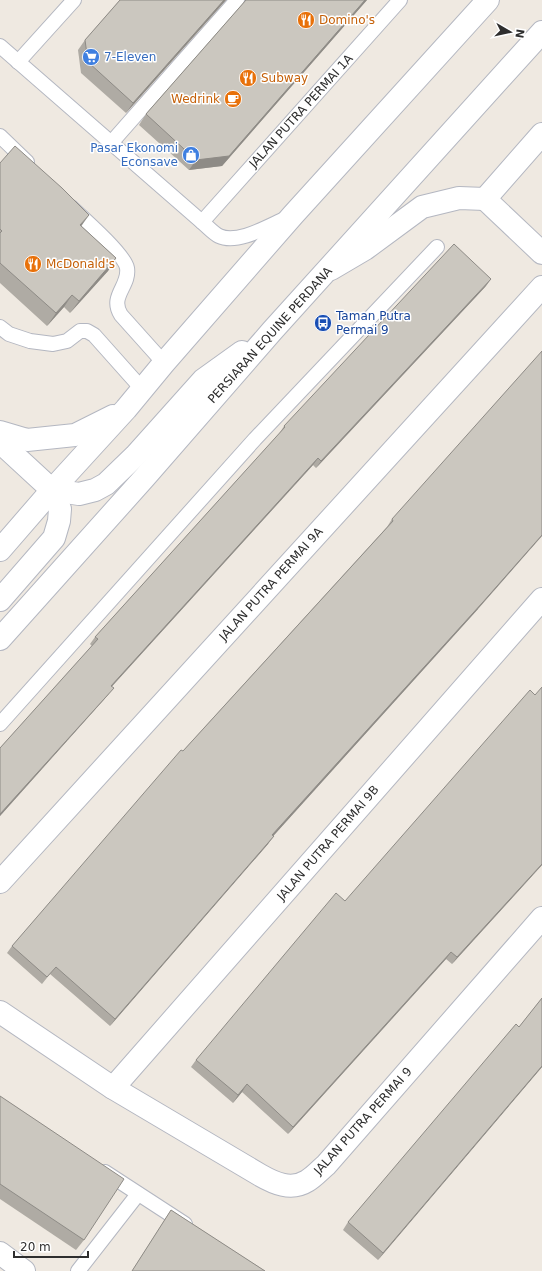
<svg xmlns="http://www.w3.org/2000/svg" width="542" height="1271" font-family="'DejaVu Sans',sans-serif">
<rect width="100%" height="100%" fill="#efe9e1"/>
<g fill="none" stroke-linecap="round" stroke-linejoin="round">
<defs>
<g id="service">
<path d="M0 46 202 222C207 226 213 233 219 236 238 245 270 225 287 218"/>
<path d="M18 62 74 0"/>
<path d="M0 136 27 162"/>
<path d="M111 143 237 0"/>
<path d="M71 207C83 218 125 255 127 268 130 286 109 296 121 315L164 363"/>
<path d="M202 222 400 0"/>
<path d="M0 327 9 334 30 341 53 344 67 341 80 331H87L94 335 143 390"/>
<path d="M0 724 255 439 437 247"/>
<path d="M105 1172 185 1224"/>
<path d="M78 1271 138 1194"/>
</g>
<g id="minor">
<path d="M485 199 542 134"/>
<path d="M485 199 542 253"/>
<path d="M331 269 365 249 422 207 459 198 485 199"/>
<path d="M0 442 52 490"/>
<path d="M0 882 542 287"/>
<path d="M0 1012 113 1088 260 1175C274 1183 291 1191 307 1181 314 1177 320 1170 326 1165L542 918"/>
<path d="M113 1088 542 599"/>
<path d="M0 1253 24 1271"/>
</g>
<g id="tertiary">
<path d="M0 432 27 440 75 435 113 416"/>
<path d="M52 490 79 494 95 490 106 484 135 456 203 380 242 352"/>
<path d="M0 550 52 490 126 409 164 363 293 215 488 0"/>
<path d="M0 600 54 538 59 521 60 509 52 490"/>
<path d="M0 639 145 477 272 331 542 32"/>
</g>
</defs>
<use href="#service" stroke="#b4b7c1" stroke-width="16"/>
<use href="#minor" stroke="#b4b7c1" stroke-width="24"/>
<use href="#tertiary" stroke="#b4b7c1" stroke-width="24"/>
<use href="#service" stroke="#fff" stroke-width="14"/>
<use href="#minor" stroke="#fff" stroke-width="22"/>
<use href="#tertiary" stroke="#fff" stroke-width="22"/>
</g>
<g fill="#afaba4">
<path d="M120 0H226L126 113 81 73 78 50 85 40Z"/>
<path d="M245 0H367L222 166 189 170 139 125 146 114 245 1Z"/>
<path d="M0 163 81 226 116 258 108 271 70 313 64 307 47 326 0 283Z"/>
<path d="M486 286 316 468 313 465 112 686 108 695 0 816V748L92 646 90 644 95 637 279 434 284 426Z"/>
<path d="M392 519 478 609 273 836 268 844 110 1026 50 974 42 984 7 953 12 946 183 751 387 527Z"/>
<path d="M542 865 452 964 446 959 288 1134 242 1092 233 1103 191 1067 196 1060 345 901Z"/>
<path d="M542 998V1067L378 1260 343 1230 348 1222 519 1027Z"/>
<path d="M0 1096 84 1240 76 1250 0 1199Z"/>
<path d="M171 1210 265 1271H132Z"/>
</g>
<g fill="#8e8b86">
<path d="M224 0H226L126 113 133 103Z"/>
<path d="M365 0H367L222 166 189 170 196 160Z"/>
<path d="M89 215 80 228V225Z"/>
<path d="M116 258 108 271 70 313 79 301Z"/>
<path d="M491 279 486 286 316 468 321 461Z"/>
<path d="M72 295 64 307 47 326 56 313Z"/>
<path d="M318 458 313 465 106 693 111 686Z"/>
<path d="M542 535V536L478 609 267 843 272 835Z"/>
<path d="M114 688 108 695 0 816V814Z"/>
<path d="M274 836 268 844 110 1026 115 1019Z"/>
<path d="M542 864V865L452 964 457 957Z"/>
<path d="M451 952 446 959 288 1134 293 1127Z"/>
<path d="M542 1066V1067L378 1260 383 1253Z"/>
<path d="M247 1084 242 1092 233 1103 238 1095Z"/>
</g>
<g fill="#cbc7bf" stroke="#8e8b86">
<path d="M120 0H224L133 103 88 62 85 40Z"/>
<path d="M246 0H365L229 156 196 160 146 114Z"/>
<path d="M15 146 62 188 89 215 80 225 116 258 79 301 72 295 56 313 0 263V233L2 231 0 229V163Z"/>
<path d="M454 244 491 279 321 461 318 458 111 686 114 688 0 814V748L98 639 95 637 285 427 284 426Z"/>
<path d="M542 351V535L483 602 272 835 274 836 115 1019 56 967 47 977 12 946 181 750 183 751 393 521 392 519Z"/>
<path d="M542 687V864L457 957 451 952 293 1127 247 1084 238 1095 196 1060 336 893 345 901 530 690 535 695Z"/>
<path d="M542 998V1066L383 1253 348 1222 516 1024 519 1027Z"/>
<path d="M0 1096 124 1179 84 1240 0 1184Z"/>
<path d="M171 1210 265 1271H132Z"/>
</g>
<defs>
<symbol id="restaurant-disc" viewBox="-11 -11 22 22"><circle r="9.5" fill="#e8710a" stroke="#fff"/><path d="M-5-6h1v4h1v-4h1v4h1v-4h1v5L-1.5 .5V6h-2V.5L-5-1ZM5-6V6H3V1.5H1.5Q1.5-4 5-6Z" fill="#fff"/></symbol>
<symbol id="supermarket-disc" viewBox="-11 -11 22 22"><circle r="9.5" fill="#3f7fe0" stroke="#fff"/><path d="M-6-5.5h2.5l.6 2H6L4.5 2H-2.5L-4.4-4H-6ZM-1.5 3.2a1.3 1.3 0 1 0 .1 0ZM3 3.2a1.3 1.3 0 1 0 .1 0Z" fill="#fff"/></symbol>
<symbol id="cafe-disc" viewBox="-11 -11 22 22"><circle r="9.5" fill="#e8710a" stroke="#fff"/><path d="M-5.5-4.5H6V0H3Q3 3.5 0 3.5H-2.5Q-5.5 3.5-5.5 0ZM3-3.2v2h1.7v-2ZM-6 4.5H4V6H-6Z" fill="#fff"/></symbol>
<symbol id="shop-disc" viewBox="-11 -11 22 22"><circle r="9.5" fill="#3f7fe0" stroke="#fff"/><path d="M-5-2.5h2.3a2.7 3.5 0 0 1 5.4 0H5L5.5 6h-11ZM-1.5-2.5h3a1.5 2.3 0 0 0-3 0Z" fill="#fff"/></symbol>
<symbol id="bus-disc" viewBox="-11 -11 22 22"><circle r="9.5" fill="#1a4fb4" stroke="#fff"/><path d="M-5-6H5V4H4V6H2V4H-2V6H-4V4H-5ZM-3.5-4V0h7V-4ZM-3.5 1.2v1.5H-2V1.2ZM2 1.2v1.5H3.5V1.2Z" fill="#fff"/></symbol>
</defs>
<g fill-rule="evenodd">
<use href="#restaurant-disc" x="296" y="10" width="20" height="20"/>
<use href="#supermarket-disc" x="81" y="47" width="20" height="20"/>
<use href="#restaurant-disc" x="238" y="68" width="20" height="20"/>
<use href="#cafe-disc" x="223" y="89" width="20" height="20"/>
<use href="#shop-disc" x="181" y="145" width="20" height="20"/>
<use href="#restaurant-disc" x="23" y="254" width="20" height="20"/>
<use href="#bus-disc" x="313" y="313" width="20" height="20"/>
</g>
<g text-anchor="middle" stroke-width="3" stroke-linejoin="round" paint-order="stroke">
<g font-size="12" fill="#c56008" stroke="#fff" text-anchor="start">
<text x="319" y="24">Domino's</text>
<text x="261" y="82">Subway</text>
<text x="220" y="103" text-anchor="end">Wedrink</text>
<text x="46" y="268">McDonald's</text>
</g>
<g font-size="12" fill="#366cbe" stroke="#fff" text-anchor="start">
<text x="104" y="61">7-Eleven</text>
<text x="178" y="152" text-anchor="end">Pasar Ekonomi<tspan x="178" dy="14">Econsave</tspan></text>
</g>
<g font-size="12" fill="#2e2e2e" stroke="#fff">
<text transform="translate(301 111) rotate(-48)" y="4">JALAN PUTRA PERMAI 1A</text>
<text transform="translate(270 335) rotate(-48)" y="4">PERSIARAN EQUINE PERDANA</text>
<text transform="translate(271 584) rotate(-48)" y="4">JALAN PUTRA PERMAI 9A</text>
<text transform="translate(328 843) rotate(-49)" y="4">JALAN PUTRA PERMAI 9B</text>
<text transform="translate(363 1121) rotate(-48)" y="4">JALAN PUTRA PERMAI 9</text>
</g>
<g font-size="12" fill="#164399" stroke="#fff" text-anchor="start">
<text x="336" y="320">Taman Putra<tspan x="336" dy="14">Permai 9</tspan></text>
</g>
</g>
<g transform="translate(510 32) rotate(99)" stroke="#ffffff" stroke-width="3" paint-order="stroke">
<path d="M0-3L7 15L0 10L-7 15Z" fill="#2e2e2e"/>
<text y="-6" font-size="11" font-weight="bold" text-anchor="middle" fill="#2e2e2e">N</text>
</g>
<path d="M14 1251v6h74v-6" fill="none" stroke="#2e2e2e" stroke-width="2"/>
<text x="20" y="1251" font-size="12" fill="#2e2e2e" stroke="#ffffff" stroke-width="3" paint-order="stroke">20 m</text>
</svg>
